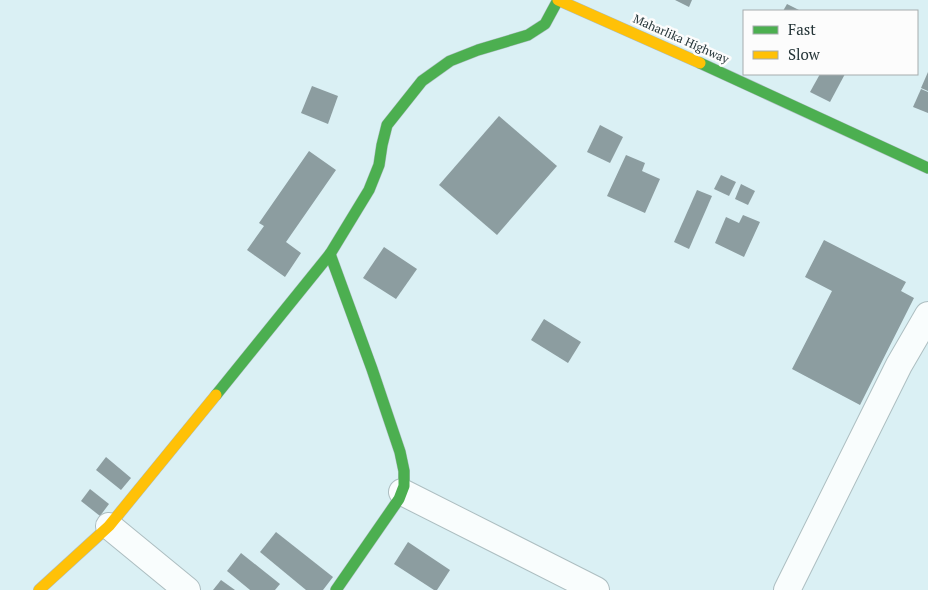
<svg xmlns="http://www.w3.org/2000/svg" width="928" height="590" font-family="'PT Serif',serif">
<rect width="100%" height="100%" fill="#daf0f4"/>
<g fill="#8c9da0">
<path d="M675 0H692L689 7Z"/>
<path d="M787 4 801 11H783Z"/>
<path d="M928 72V91L921 88Z"/>
<path d="M820 74H845L830 102 810 92Z"/>
<path d="M312 86 338 96 328 124 301 113Z"/>
<path d="M921 89 928 92V113L913 107Z"/>
<path d="M499 116 557 166 497 235 439 185Z"/>
<path d="M600 125 623 137 610 163 587 152Z"/>
<path d="M309 151 336 170 286 242 301 253 285 277 247 250 264 226 259 223Z"/>
<path d="M626 155 645 163 642 171 660 179 645 213 607 196Z"/>
<path d="M721 175 736 182 729 196 714 189Z"/>
<path d="M741 184 755 191 748 205 735 199Z"/>
<path d="M697 190 712 196 689 249 674 242Z"/>
<path d="M743 215 760 222 744 257 715 243 726 217 739 223Z"/>
<path d="M824 240 906 282 901 291 914 298 860 405 792 369 832 291 805 277Z"/>
<path d="M384 247 417 269 396 299 363 278Z"/>
<path d="M544 319 581 342 568 363 531 340Z"/>
<path d="M106 457 131 478 121 490 96 470Z"/>
<path d="M90 489 109 504 100 516 81 501Z"/>
<path d="M276 532 333 577 323 590H306L260 552Z"/>
<path d="M408 542 450 570 437 590H434L394 564Z"/>
<path d="M241 553 280 584 275 590H250L227 571Z"/>
<path d="M221 580 235 590H213Z"/>
</g>
<g fill="none" stroke-linecap="round" stroke-linejoin="round">
<defs>
<g id="street">
<path d="M402 492 596 590"/>
<path d="M109 526 187 590"/>
<path d="M787 590 899 365 928 315"/>
</g>
<g id="fast">
<path d="M700 63 928 168"/>
<path d="M330 254 372 369 400 452 404 471V486L399 499 336 590"/>
<path d="M216 395 330 254 369 190 379 165 382 145 387 125 422 81 450 61 478 50 528 35 545 24 558 0"/>
</g>
<g id="slow">
<path d="M558 0 700 63"/>
<path d="M39 590 109 526 216 395"/>
</g>
</defs>
<use href="#street" stroke="#adbec1" stroke-width="28"/>
<use href="#fast" stroke="#adbec1" stroke-width="12"/>
<use href="#slow" stroke="#adbec1" stroke-width="12"/>
<use href="#street" stroke="#f9fdfd" stroke-width="26"/>
<use href="#fast" stroke="#4caf50" stroke-width="11"/>
<use href="#slow" stroke="#ffc107" stroke-width="11"/>
</g>
<g text-anchor="middle" stroke-width="5" stroke-linejoin="round" paint-order="stroke">
<g font-size="12" fill="#243437" stroke="#fcfcfc">
<text transform="translate(681 39) rotate(24)" y="4">Maharlika Highway</text>
</g>
</g>
<rect x="743" y="10" width="175" height="65" fill="#fcfcfc" stroke="#a6acad"/>
<rect x="753" y="26" width="25" height="8" fill="#4caf50" stroke="#a6acad"/>
<text x="788" y="35" font-size="15" fill="#243437">Fast</text>
<rect x="753" y="51" width="25" height="8" fill="#ffc107" stroke="#a6acad"/>
<text x="788" y="60" font-size="15" fill="#243437">Slow</text>
</svg>
